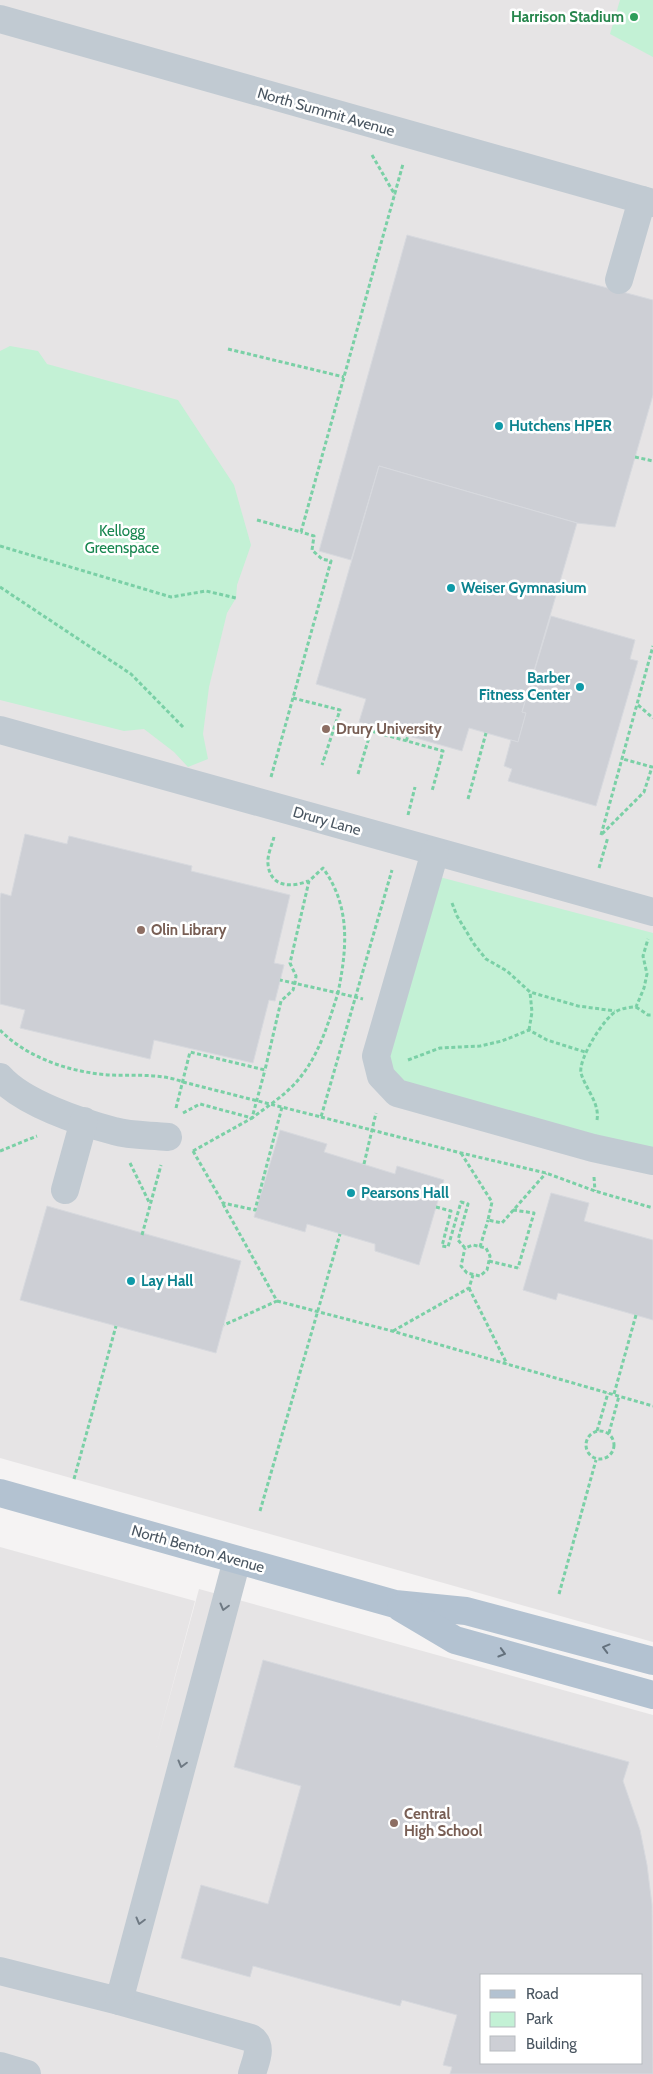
<svg xmlns="http://www.w3.org/2000/svg" width="653" height="2074" font-family="Cabin,sans-serif">
<rect width="100%" height="100%" fill="#f5f3f3"/>
<g fill="#e6e4e5" fill-rule="evenodd">
<path d="M0 0H653V1642L0 1458Z"/>
<path d="M0 1547 195 1601 156 1747 199 1589 653 1715V2074H0ZM482 1975H642V2063H482Z"/>
</g>
<g fill="#c3f1d5">
<path d="M620 0H653V57L610 34Z"/>
<path d="M10 346 38 351 47 364 178 400 234 485 251 545 237 585 236 598 227 613 209 687 203 734 208 759 188 767 174 752 144 729 124 731 0 700V351Z"/>
<path d="M428 874 653 933V1161L381 1076Z"/>
</g>
<g fill="#cdcfd5" stroke="#d7d9de" fill-rule="evenodd">
<path d="M407 235 653 300V395L615 527 577 523 379 466 351 560 319 551Z"/>
<path d="M379 466 577 523 522 712 526 713 518 742 469 728 462 751 359 722 366 699 316 684Z"/>
<path d="M551 616 635 640 630 659 638 661 596 806 508 781 512 769 504 766 511 740 518 742 526 713 522 712Z"/>
<path d="M25 834 67 844 69 836 192 866 191 871 290 895 274 963 284 965 275 1001 269 1000 253 1063 154 1040 150 1059 20 1028 25 1010 0 1004V898L1 893 11 896Z"/>
<path d="M280 1130 327 1144 324 1152 395 1174 397 1166 444 1180 419 1265 375 1251V1244L307 1224 305 1232 254 1217Z"/>
<path d="M551 1193 589 1203 584 1221 653 1240V1320L558 1293 556 1300 523 1290Z"/>
<path d="M47 1206 241 1261 216 1353 20 1300Z"/>
<path d="M263 1660 629 1762 623 1781 640 1830 647 1865 652 1905 653 2074H450L452 2067 443 2065 457 2015 402 2000 400 2006 253 1966 250 1977 181 1958 201 1885 268 1904 301 1786 234 1767ZM482 1975H642V2063H482Z"/>
</g>
<g fill="none" stroke-linecap="round" stroke-linejoin="round">
<g stroke="#7ad0a6" stroke-width="3" stroke-dasharray="4 2.5" stroke-linecap="butt">
<path d="M372 155 395 195"/>
<path d="M228 349 344 377"/>
<path d="M635 457 653 461"/>
<path d="M257 520 301 532 403 164"/>
<path d="M0 546 171 597 206 591 236 598"/>
<path d="M0 587 131 674 184 728"/>
<path d="M293 698 340 710 322 765"/>
<path d="M638 705 653 718"/>
<path d="M406 741 408 736"/>
<path d="M358 774 371 731 443 751 432 791"/>
<path d="M271 777 331 561 322 559 312 550 314 536 301 532"/>
<path d="M468 799 486 733"/>
<path d="M408 815 415 787"/>
<path d="M602 834 644 792 652 767 623 759"/>
<path d="M601 835 653 646"/>
<path d="M274 837C272 845 267 855 268 864 270 887 291 888 308 881"/>
<path d="M599 868 608 837"/>
<path d="M452 903 457 916 474 944 486 959 507 971 530 992 578 1006 615 1011"/>
<path d="M636 1007 648 1015H653"/>
<path d="M0 1030C27 1058 72 1073 111 1075 135 1076 160 1073 183 1082L321 1117 392 870"/>
<path d="M529 1030 532 1012 530 992"/>
<path d="M408 1060 440 1048 480 1046 502 1041 529 1030 547 1040 585 1052"/>
<path d="M176 1108 190 1052 265 1070 281 1001 293 990 295 983 296 976 290 963 309 881 323 868C351 907 347 948 338 993L363 999"/>
<path d="M183 1113 200 1104 252 1118C269 1105 289 1093 302 1075 320 1052 329 1021 338 993L280 980"/>
<path d="M321 1117 461 1153 546 1173 595 1191 653 1208"/>
<path d="M597 1120C600 1103 585 1088 581 1073 578 1059 605 1016 617 1011 623 1008 630 1007 636 1007L644 988 647 974 643 956 648 939"/>
<path d="M0 1151 37 1136"/>
<path d="M193 1151 223 1203 255 1210 282 1107"/>
<path d="M193 1151 252 1118 265 1070"/>
<path d="M461 1153 492 1202 488 1220 502 1223 546 1173"/>
<path d="M130 1163 150 1204"/>
<path d="M364 1164 376 1113"/>
<path d="M594 1177 595 1191"/>
<path d="M223 1204 277 1301 224 1325"/>
<path d="M436 1207 451 1211 442 1246 448 1247 461 1202 468 1204 458 1240 465 1248 473 1245 486 1248 490 1256 487 1270 480 1276 467 1273 461 1266 465 1248"/>
<path d="M513 1210 534 1213 518 1268"/>
<path d="M142 1235 161 1165"/>
<path d="M480 1247 488 1220"/>
<path d="M489 1261 518 1268"/>
<path d="M469 1288 507 1364"/>
<path d="M277 1301 392 1331 653 1406"/>
<path d="M393 1331 469 1288 473 1275"/>
<path d="M614 1394 636 1315"/>
<circle cx="600" cy="1445" r="14"/>
<path d="M597 1431 608 1393"/>
<path d="M609 1433 619 1396"/>
<path d="M74 1479 116 1326"/>
<path d="M260 1511 340 1234"/>
<path d="M559 1594 596 1460"/>
</g>
<g stroke="#c1cad2" stroke-width="28">
<path d="M0 19 653 203"/>
<path d="M619 280 642 200"/>
<path d="M0 730 653 912"/>
<path d="M435 852 376 1056 381 1076 397 1093 593 1148 653 1161"/>
<path d="M0 1077C23 1103 80 1122 114 1131 131 1136 151 1135 168 1137"/>
<path d="M65 1190 84 1121"/>
<path d="M0 1971 119 2001 251 2038C264 2046 255 2062 252 2074"/>
<path d="M119 2001 237 1560"/>
<path d="M0 2066 27 2074"/>
</g>
<g stroke="#b3c2d1" stroke-width="28">
<path d="M0 1493 395 1604 466 1611 653 1661"/>
<path d="M401 1608 455 1640 653 1695"/>
</g>
</g>
<defs><path id="oneway-chevron" d="M-2-3.5L2.5 0L-2 3.5" fill="none" stroke-width="1.6" stroke-linecap="round" stroke-linejoin="round" transform="scale(1.25)"/></defs>
<g stroke="#6e7983">
<use href="#oneway-chevron" transform="translate(224 1607) rotate(105)"/>
<use href="#oneway-chevron" transform="translate(182 1764) rotate(105)"/>
<use href="#oneway-chevron" transform="translate(140 1921) rotate(105)"/>
</g>
<g stroke="#64717d">
<use href="#oneway-chevron" transform="translate(606 1648) rotate(-165)"/>
<use href="#oneway-chevron" transform="translate(502 1653) rotate(16)"/>
</g>
<circle fill="#2e9e5b" stroke="#fff" stroke-width="2" cx="634" cy="17" r="5"/>
<g fill="#0f9aa8" stroke="#fff" stroke-width="2">
<circle cx="499" cy="426" r="5"/>
<circle cx="451" cy="588" r="5"/>
<circle cx="580" cy="687" r="5"/>
<circle cx="351" cy="1193" r="5"/>
<circle cx="131" cy="1281" r="5"/>
</g>
<g fill="#8d6e63" stroke="#fff" stroke-width="2">
<circle cx="326" cy="729" r="5"/>
<circle cx="141" cy="930" r="5"/>
<circle cx="394" cy="1823" r="5"/>
</g>
<g text-anchor="middle" stroke-width="5" stroke-linejoin="round" paint-order="stroke">
<g font-size="15" font-weight="bold" fill="#27864d" stroke="#fff" text-anchor="end">
<text x="624" y="22">Harrison Stadium</text>
</g>
<g font-size="15" fill="#4a5661" stroke="#fff">
<text transform="translate(326 112) rotate(16)" y="5">North Summit Avenue</text>
<text transform="translate(327 821) rotate(16)" y="5">Drury Lane</text>
<text transform="translate(198 1549) rotate(16)" y="5">North Benton Avenue</text>
</g>
<g font-size="15" font-weight="bold" fill="#0d838f" stroke="#fff" text-anchor="start">
<text x="509" y="431">Hutchens HPER</text>
<text x="461" y="593">Weiser Gymnasium</text>
<text x="570" y="683" text-anchor="end">Barber<tspan x="570" dy="17">Fitness Center</tspan></text>
<text x="361" y="1198">Pearsons Hall</text>
<text x="141" y="1286">Lay Hall</text>
</g>
<g font-size="15" fill="#17864f" stroke="#fff">
<text x="122" y="536">Kellogg<tspan x="122" dy="17">Greenspace</tspan></text>
</g>
<g font-size="15" font-weight="bold" fill="#785e54" stroke="#fff" text-anchor="start">
<text x="336" y="734">Drury University</text>
<text x="151" y="935">Olin Library</text>
<text x="404" y="1819">Central<tspan x="404" dy="17">High School</tspan></text>
</g>
</g>
<rect x="480" y="1974" width="162" height="90" fill="#ffffff" stroke="#b7bbc0"/>
<rect x="490" y="1990" width="25" height="8" fill="#b3c2d1" stroke="#b7bbc0"/>
<text x="526" y="1999" font-size="15" fill="#4a5661">Road</text>
<rect x="490" y="2012" width="25" height="15" fill="#c3f1d5" stroke="#b7bbc0"/>
<text x="526" y="2024" font-size="15" fill="#4a5661">Park</text>
<rect x="490" y="2036" width="25" height="15" fill="#cdcfd5" stroke="#b7bbc0"/>
<text x="526" y="2049" font-size="15" fill="#4a5661">Building</text>
</svg>
